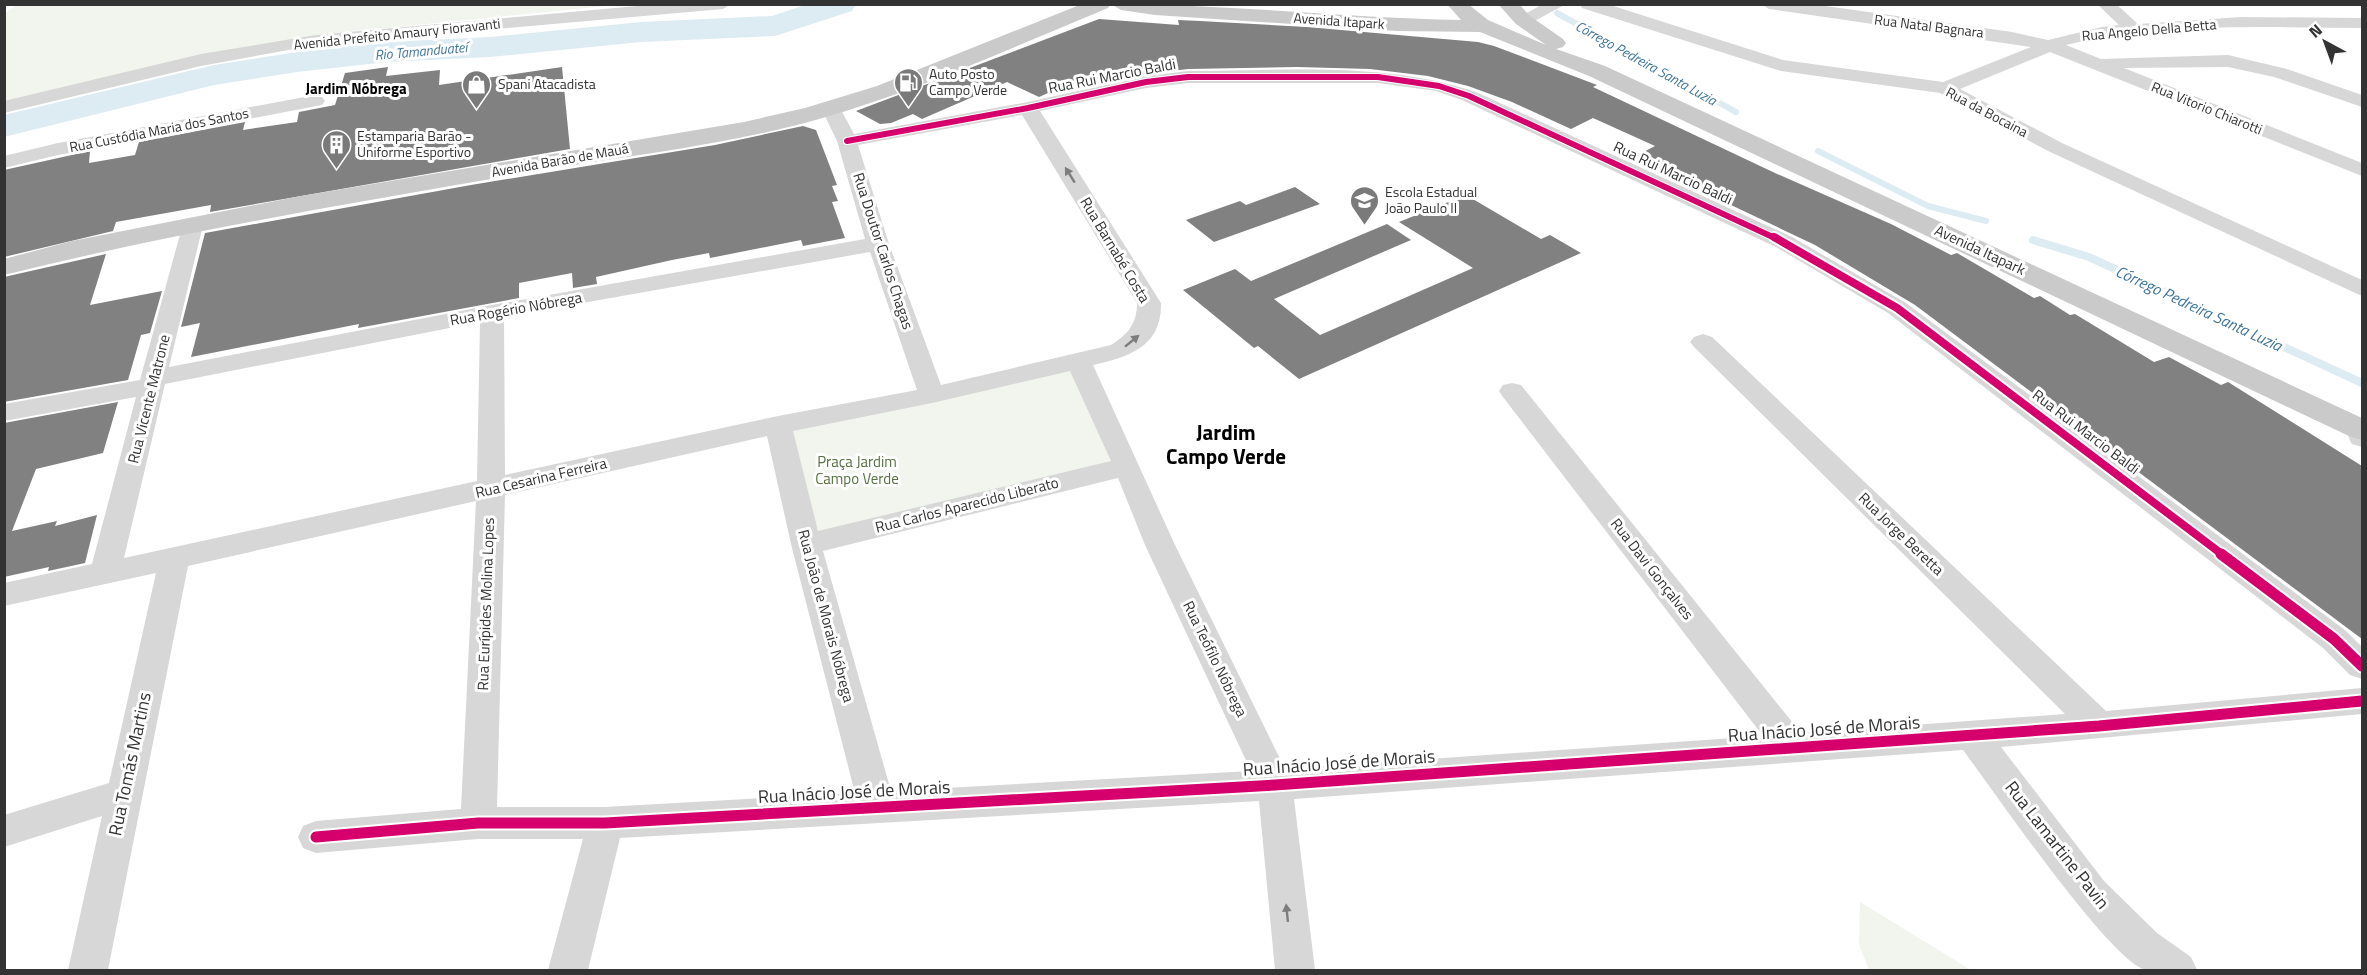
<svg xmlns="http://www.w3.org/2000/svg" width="2367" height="975" font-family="'Titillium Web',sans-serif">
<rect width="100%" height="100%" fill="#fff"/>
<g fill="#f1f5ed">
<path d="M18 4 616 5 357 31 5 102 4 14Z"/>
<path d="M1073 370 1119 464 813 538 788 429Z"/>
<path d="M1860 902 1971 970H1869L1859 944Z"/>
</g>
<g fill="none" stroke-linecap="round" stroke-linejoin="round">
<g stroke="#ddebf3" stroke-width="6">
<path d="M1557 13 1736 112"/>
<path d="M1818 151 1928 206 1986 221"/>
</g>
<path stroke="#ddebf3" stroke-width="8" d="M2033 240 2089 257 2362 383"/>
<path fill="#ddebf3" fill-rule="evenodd" d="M808 4H856L852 11 775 36 641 42 490 57 387 62 297 72 214 85 4 137V115L214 65 297 52 387 42 490 37 641 22 772 16Z"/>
</g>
<g fill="#818181">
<path d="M1099 19 1179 25 1178 20 1200 21 1307 27 1478 42 1494 46 1597 85 1593 87 1775 173 1891 224 1951 255 1957 253 2034 298 2040 296 2070 315 2075 314 2154 362 2169 357 2221 385 2228 382 2362 466V639L1915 305 1815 245 1632 158 1655 146 1593 118 1571 129 1512 102 1468 86 1428 76 1370 69 1297 67 1188 69 1146 74 1095 85 1082 78 1039 97 1007 82 922 119 913 114 891 123 880 124 856 111Z"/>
<path d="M388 67 386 76 440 70 439 85 562 67 570 149 210 212 211 205 116 222 113 231 4 257V170L90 151 89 163 135 155 139 142 245 122 243 130 297 122 299 112 335 105 345 73Z"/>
<path d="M803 126 816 130 837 185 832 186 838 201 832 202 845 238 803 246 801 240 710 258 709 253 672 260 596 277 597 284 573 288 572 273 519 283V298L358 328 359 324 191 357 200 323 181 327 205 233 471 185 715 145Z"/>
<path d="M1295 187 1320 204 1214 242 1186 220 1240 201 1246 205Z"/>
<path d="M1466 195 1541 239 1550 235 1581 253 1299 379 1258 346 1254 348 1183 290 1235 269 1251 281 1387 224 1411 240 1274 299 1320 335 1473 268 1399 222Z"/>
<path d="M106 254 90 305 162 291 150 333 141 335 128 380 4 402V277Z"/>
<path d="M118 402 103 453 36 469 12 531 57 521 55 526 97 515 85 563 48 571 49 567 4 577V423Z"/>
</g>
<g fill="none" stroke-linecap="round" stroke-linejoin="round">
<g fill="#d7d7d7" fill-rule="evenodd">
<path d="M659 4H731L723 9 316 45 201 66 4 113V101L201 54 316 35Z"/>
<path d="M1543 4H1566L1529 24H1517L1514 20Z"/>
<path d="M1580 4H1607L1783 60 1943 82 2031 47 1769 9 1761 4H1811L2012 32 2048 40 2102 27 2119 25 2097 4H2116L2138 24 2241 17 2362 18V28C2264 27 2162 23 2066 45L2101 59 2228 55 2287 69 2362 95V107L2274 77 2228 67 2124 68 2362 163V176L2050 52 1960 89 2062 143 2362 280V296L2048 151 1940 93 1781 71 1582 8Z"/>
<path d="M1188 71C1284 71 1384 61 1476 92L1792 237 1906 303 2345 630 2362 647V679L2350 675 2323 648 1888 313 1776 247 1462 100 1436 91 1378 83H1188L1146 88 1040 111 1161 303C1162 347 1128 357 1093 365L1175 545 1285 769 1763 736 1503 397 1499 391 1503 385 1512 383 1521 385 1801 733 2065 714 1694 347 1690 342 1694 337 1703 334 1712 337 2106 711 2362 688V714L2001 747 2104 881 2157 933 2191 957 2197 970C2181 970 2162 974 2146 970 2111 963 1991 787 1963 750L1294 799 1315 970H1275L1259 801 620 838 588 970H548L583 839H478L316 853 303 848 298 837 303 826 316 821 461 809 476 501 188 566 108 970H68L102 816 4 847V815L109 783 156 573 4 606V583L92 564 136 397 4 421V404L140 380 184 220H200L203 225 169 367 492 305 865 239 837 141 821 108 824 104H838L854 134 1028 102 1146 76ZM1022 115 1137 303C1137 324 1128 334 1111 345L941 385 889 244 858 145ZM870 252 917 390 778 416 505 475 504 317ZM480 322 477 481 124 558 165 384ZM1070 371 1111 461 818 531 793 431 932 403ZM767 436 791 544 855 793 605 807H497L505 495ZM1118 478 1145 545 1251 771 891 791 823 551Z"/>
<path d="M315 95 322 97 325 101 322 105 58 155 4 168V156L58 143Z"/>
<path d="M2362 421V447L2352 444C2347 436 2347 432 2352 424Z"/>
</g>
<g fill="#cacaca" fill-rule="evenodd">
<path d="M1082 4H1111L1108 8C1013 47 918 91 819 119 728 145 632 155 538 171 359 202 181 231 4 275V259L72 241 301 196 744 122 805 108 877 86Z"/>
<path d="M1111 4C1228 4 1344 18 1461 20L1447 4H1468L1488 20 1546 45 1516 24 1498 4H1519L1530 16 1563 39 1566 43 1563 47 1556 49 1605 66 2362 418V440L2351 437 1589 76 1480 32 1397 31 1155 15 1121 10Z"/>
</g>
<defs>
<path id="cycleway-far2" d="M847 141 1028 108 1146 82 1188 77H1378L1439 86 1469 96 1777 239"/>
<path id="cycleway-far1" d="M1774 237 1897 308 2223 555"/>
<g id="cycleway">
<path d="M2221 554 2334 639 2362 666"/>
<path d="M316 837 478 823H605L1275 785 2099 726 2362 701"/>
</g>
</defs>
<use href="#cycleway-far2" stroke="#fff" stroke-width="8"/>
<use href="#cycleway-far1" stroke="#fff" stroke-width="12"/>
<use href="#cycleway" stroke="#fff" stroke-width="15"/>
<use href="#cycleway-far2" stroke="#d6006c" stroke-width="6"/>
<use href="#cycleway-far1" stroke="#d6006c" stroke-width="8"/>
<use href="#cycleway" stroke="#d6006c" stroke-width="11"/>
</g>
<defs><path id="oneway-solid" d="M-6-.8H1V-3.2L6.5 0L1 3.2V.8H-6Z" transform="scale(1.5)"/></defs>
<g fill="#7d7d7d">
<use href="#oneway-solid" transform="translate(1070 175) rotate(-122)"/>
<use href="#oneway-solid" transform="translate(1132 341) rotate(-39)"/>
<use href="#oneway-solid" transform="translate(1287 913) rotate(-96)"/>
</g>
<defs>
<symbol id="fuel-pin" viewBox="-11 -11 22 30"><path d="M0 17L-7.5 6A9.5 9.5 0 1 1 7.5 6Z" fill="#7a7a7a" stroke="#fff"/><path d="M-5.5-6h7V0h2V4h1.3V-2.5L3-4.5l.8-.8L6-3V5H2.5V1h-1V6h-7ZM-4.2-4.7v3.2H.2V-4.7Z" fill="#fff"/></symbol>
<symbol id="shop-pin" viewBox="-11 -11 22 30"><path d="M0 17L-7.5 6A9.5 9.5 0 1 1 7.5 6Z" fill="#7a7a7a" stroke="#fff"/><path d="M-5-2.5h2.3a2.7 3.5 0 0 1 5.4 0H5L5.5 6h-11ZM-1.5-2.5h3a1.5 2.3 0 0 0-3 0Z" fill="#fff"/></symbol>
<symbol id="building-pin" viewBox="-11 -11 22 30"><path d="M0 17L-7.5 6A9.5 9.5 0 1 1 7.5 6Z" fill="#7a7a7a" stroke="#fff"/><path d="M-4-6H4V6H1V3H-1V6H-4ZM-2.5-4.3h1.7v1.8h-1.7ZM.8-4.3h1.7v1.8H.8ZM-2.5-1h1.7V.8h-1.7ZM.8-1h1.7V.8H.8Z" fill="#fff"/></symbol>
<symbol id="school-pin" viewBox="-11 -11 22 30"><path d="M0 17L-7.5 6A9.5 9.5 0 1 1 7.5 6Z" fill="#7a7a7a" stroke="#fff"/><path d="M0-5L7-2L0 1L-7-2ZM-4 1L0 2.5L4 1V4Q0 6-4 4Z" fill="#fff"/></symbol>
</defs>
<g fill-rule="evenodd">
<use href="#fuel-pin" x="892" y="66" width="33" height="45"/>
<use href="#shop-pin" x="460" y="68" width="33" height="45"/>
<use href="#building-pin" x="320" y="128" width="33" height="45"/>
<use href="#school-pin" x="1348" y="184" width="33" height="45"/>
</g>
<g text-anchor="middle" stroke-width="6" stroke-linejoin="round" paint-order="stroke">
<g font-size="14" fill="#333" stroke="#fff">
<text transform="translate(1339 21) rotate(4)" y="5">Avenida Itapark</text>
<text transform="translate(1929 26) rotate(7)" y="5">Rua Natal Bagnara</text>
<text transform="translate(2149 30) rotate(-5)" y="5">Rua Angelo Della Betta</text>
<text transform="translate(397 34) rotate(-6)" y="5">Avenida Prefeito Amaury Fioravanti</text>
<text transform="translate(2207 108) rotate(22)" y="5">Rua Vitorio Chiarotti</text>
<text transform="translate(1987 112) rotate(28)" y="5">Rua da Bocaina</text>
<text transform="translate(159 130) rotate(-11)" y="5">Rua Custódia Maria dos Santos</text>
<text transform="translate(560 160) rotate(-10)" y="5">Avenida Barão de Mauá</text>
</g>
<g font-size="14" font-style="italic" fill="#3f7597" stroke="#fff">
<text transform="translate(421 51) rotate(-5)" y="5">Rio Tamanduateí</text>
<text transform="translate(1646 63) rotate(29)" y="5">Córrego Pedreira Santa Luzia</text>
</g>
<g font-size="14" fill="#333" stroke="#fff" text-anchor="start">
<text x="929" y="79">Auto Posto<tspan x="929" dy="16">Campo Verde</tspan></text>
<text x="498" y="89">Spani Atacadista</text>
<text x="357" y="141">Estamparia Barão -<tspan x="357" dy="16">Uniforme Esportivo</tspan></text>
<text x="1385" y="197">Escola Estadual<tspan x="1385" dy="16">João Paulo II</tspan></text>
</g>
<g font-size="15" fill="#333" stroke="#fff">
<text transform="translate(1112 76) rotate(-11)" y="5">Rua Rui Marcio Baldi</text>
<text transform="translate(1673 173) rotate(25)" y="5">Rua Rui Marcio Baldi</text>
<text transform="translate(1115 250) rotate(59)" y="5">Rua Barnabé Costa</text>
<text transform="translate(1980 250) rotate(25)" y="5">Avenida Itapark</text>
<text transform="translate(883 251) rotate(72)" y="5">Rua Doutor Carlos Chagas</text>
<text transform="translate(516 309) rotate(-10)" y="5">Rua Rogério Nóbrega</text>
<text transform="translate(149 399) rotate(-76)" y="5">Rua Vicente Matrone</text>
<text transform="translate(2086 432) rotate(37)" y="5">Rua Rui Marcio Baldi</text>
<text transform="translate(541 478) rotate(-13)" y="5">Rua Cesarina Ferreira</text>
<text transform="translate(967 505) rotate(-14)" y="5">Rua Carlos Aparecido Liberato</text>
<text transform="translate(1901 534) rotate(44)" y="5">Rua Jorge Beretta</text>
<text transform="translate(1652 569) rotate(52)" y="5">Rua Davi Gonçalves</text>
<text transform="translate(486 604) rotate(-88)" y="5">Rua Eurípides Molina Lopes</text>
<text transform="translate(826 616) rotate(75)" y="5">Rua João de Morais Nóbrega</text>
<text transform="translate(1215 659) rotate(64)" y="5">Rua Teófilo Nóbrega</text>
</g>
<g font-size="15" font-weight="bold" fill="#000" stroke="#fff">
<text x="356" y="94">Jardim Nóbrega</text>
</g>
<g font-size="15" fill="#56703f" stroke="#fff">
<text x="857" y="467">Praça Jardim<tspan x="857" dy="17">Campo Verde</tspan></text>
</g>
<g font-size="16" font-style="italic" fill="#3f7597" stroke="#fff">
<text transform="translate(2199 308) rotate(25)" y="6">Córrego Pedreira Santa Luzia</text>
</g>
<g font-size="18" fill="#333" stroke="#fff">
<text transform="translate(1824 729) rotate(-4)" y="6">Rua Inácio José de Morais</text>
<text transform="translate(1339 763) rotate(-4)" y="6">Rua Inácio José de Morais</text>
<text transform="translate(130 764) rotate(-78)" y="6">Rua Tomás Martins</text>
<text transform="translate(854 792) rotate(-3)" y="6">Rua Inácio José de Morais</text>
<text transform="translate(2057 845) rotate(52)" y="6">Rua Lamartine Pavin</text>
</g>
<g font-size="21" font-weight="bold" fill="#000" stroke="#fff">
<text x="1226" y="440">Jardim<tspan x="1226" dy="24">Campo Verde</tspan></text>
</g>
</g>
<rect width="2367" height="975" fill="none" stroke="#333333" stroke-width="12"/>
<g transform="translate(2325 42) rotate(319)" stroke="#ffffff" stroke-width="4.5" paint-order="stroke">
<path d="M0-4.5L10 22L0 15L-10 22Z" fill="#333333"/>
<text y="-9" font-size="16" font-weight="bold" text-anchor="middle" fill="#333333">N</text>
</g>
</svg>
